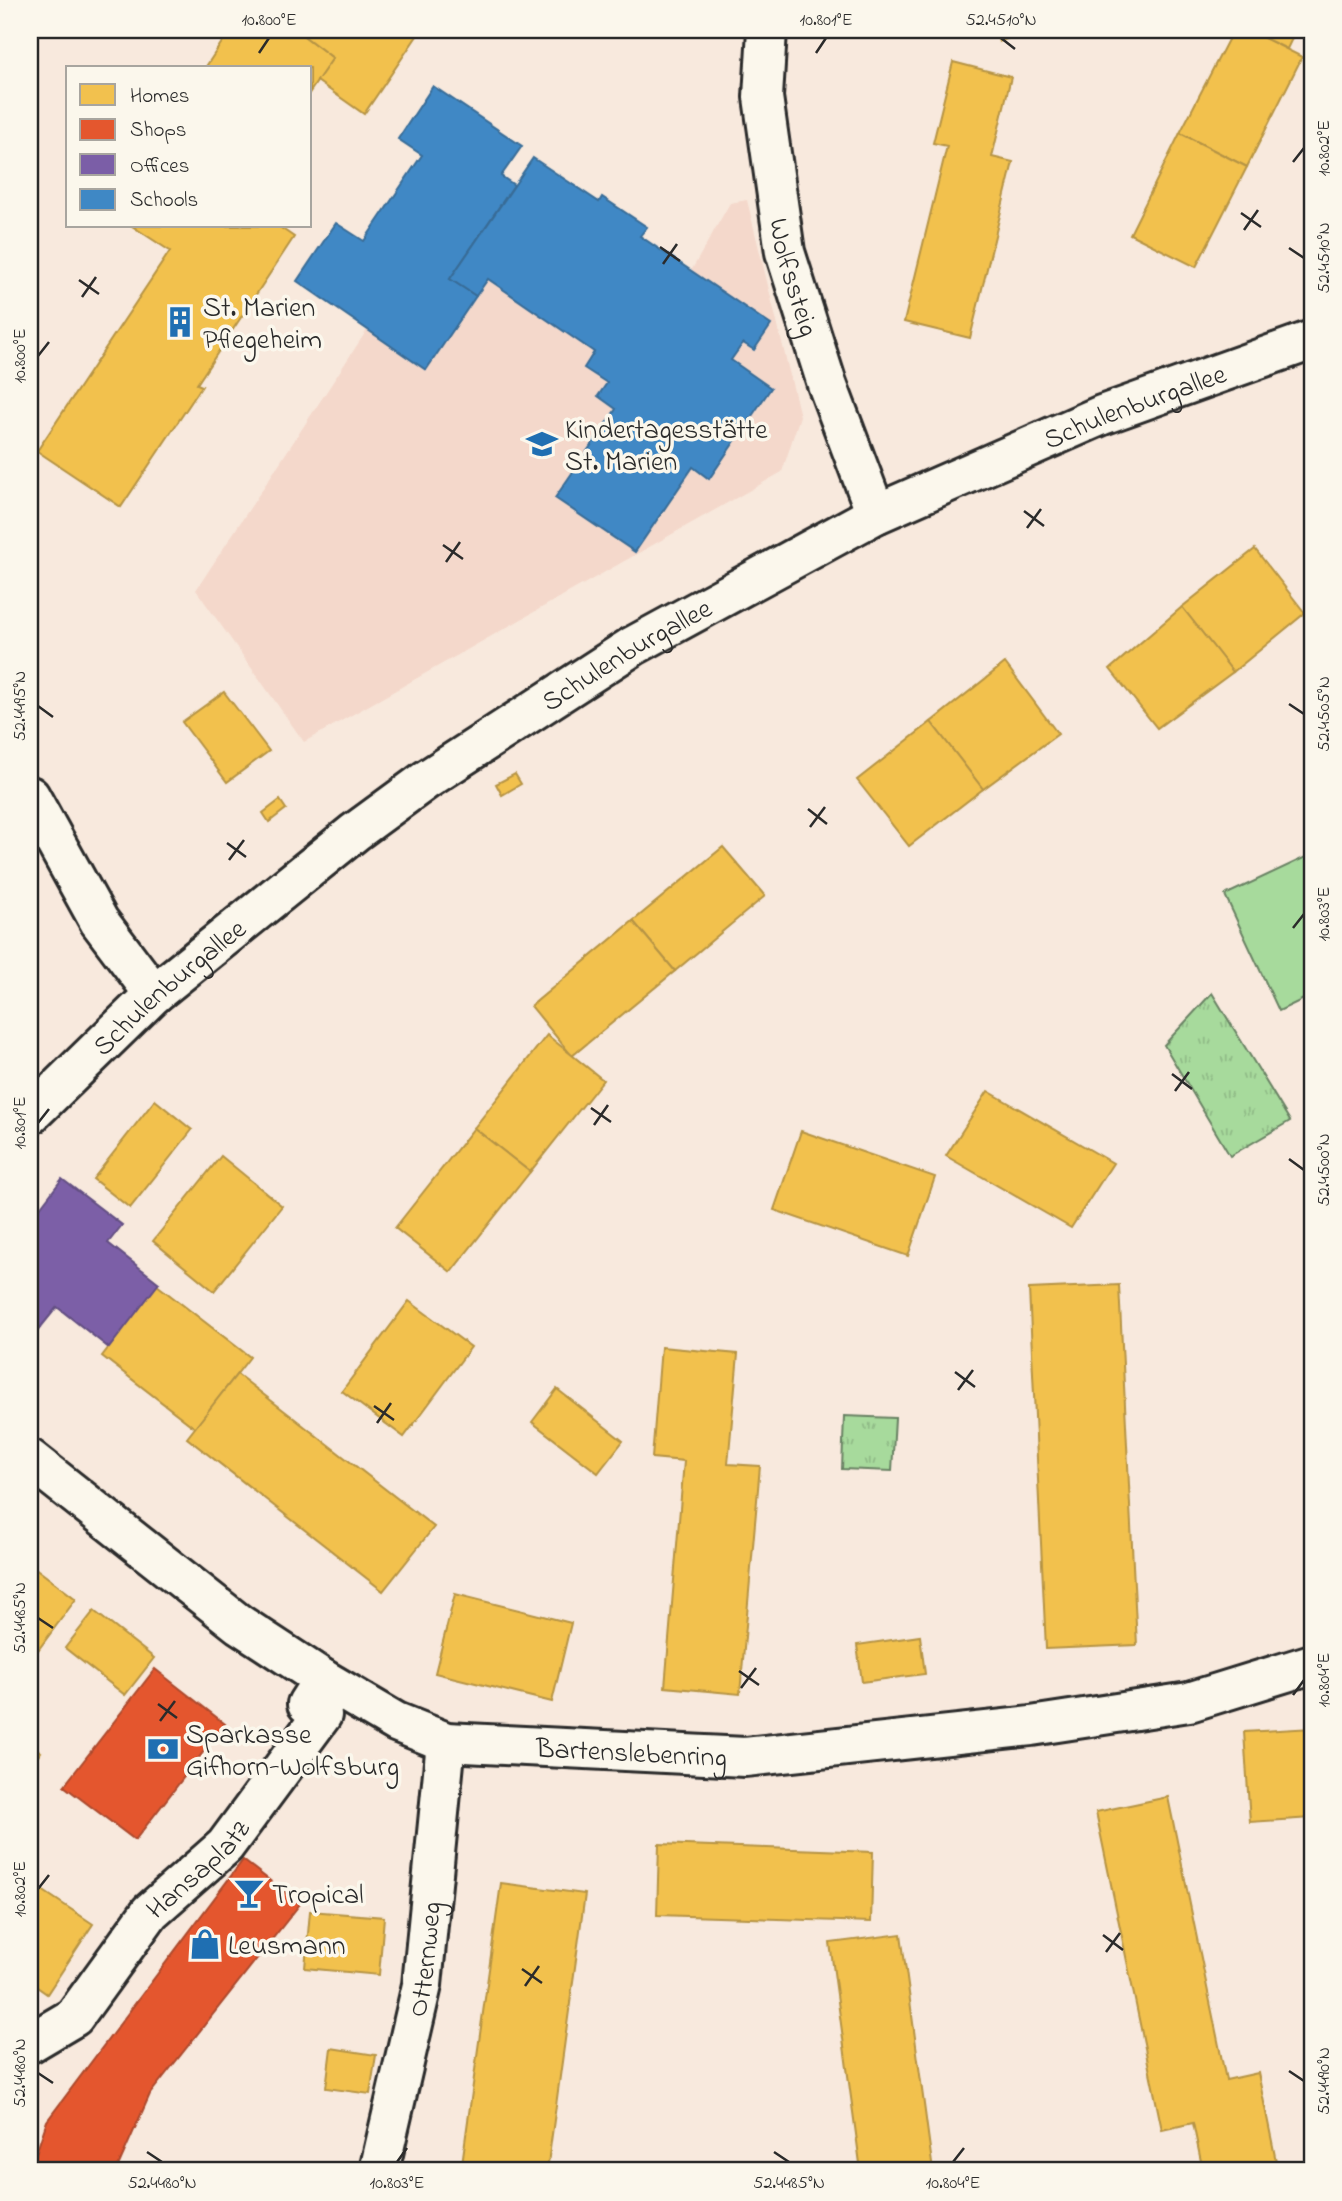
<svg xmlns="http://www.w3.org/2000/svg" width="1342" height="2201" font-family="'Indie Flower',sans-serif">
<defs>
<pattern id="park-tufts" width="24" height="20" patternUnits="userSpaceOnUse" patternTransform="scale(1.75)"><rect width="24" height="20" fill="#a7da9c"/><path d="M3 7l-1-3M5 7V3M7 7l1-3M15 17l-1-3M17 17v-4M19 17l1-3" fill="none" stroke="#90bb87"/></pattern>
</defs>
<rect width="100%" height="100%" fill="#f8e9dd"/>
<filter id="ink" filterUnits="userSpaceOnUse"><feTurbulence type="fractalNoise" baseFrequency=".0143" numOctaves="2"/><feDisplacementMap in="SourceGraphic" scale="14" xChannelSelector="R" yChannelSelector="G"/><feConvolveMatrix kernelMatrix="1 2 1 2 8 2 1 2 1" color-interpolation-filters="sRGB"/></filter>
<g filter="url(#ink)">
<path fill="#f4d8cb" d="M533 158 598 202 602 197 647 227 641 236 691 271 730 203 747 200 800 416 782 472 304 742 196 590 367 330 426 370 476 297 450 279Z"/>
<g fill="url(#park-tufts)" stroke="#698264" stroke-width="2">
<path d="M1212 993 1290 1121 1230 1156 1164 1045Z"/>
<path d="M844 1416 895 1418 892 1471 842 1469Z"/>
</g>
<path fill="#a7da9c" stroke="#698264" stroke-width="2" d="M1312 854V995L1279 1011 1225 895Z"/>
<g fill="#f2c14e" stroke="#b69444" stroke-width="2">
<path d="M230 30H296L333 58 310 92V68H205Z"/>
<path d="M296 30H421L364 114 317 81 333 58Z"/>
<path d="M994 30H1029L999 42Z"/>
<path d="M1233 30H1248L1302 57 1247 167 1180 133Z"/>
<path d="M1248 30H1296L1287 49Z"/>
<path d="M953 62 1011 77 992 157 1013 162 970 338 904 322 947 146 933 143Z"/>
<path d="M1180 133 1247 167 1196 267 1130 234Z"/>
<path d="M132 226H278L294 237 197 384 202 386 121 507 37 451 170 251Z"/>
<path d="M1255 549 1305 613 1233 672 1182 607Z"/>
<path d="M1182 607 1233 672 1157 728 1110 669Z"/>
<path d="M1005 663 1058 734 983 789 931 722Z"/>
<path d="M224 692 269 751 227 782 182 722Z"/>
<path d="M931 722 983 789 909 846 857 780Z"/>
<path d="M515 774 521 784 502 795 496 784Z"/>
<path d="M280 800 286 809 269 822 263 813Z"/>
<path d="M723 847 765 896 675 971 633 921Z"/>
<path d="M633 921 675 971 572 1056 531 1006Z"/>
<path d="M547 1035 603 1080 530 1172 474 1128Z"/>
<path d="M988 1091 1113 1163 1071 1228 946 1156Z"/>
<path d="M155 1100 192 1130 130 1208 93 1179Z"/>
<path d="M474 1128 530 1172 451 1272 395 1228Z"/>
<path d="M801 1131 935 1177 908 1256 774 1210Z"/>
<path d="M221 1156 282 1206 214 1291 153 1241Z"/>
<path d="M157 1285 250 1357 195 1428 102 1356Z"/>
<path d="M1119 1285 1137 1645 1046 1649 1029 1289Z"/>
<path d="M409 1301 471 1347 404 1437 342 1391Z"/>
<path d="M661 1347 738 1354 728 1464 760 1466 740 1694 665 1687 684 1461 652 1458Z"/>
<path d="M237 1374 434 1527 383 1591 187 1438Z"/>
<path d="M557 1389 623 1441 598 1473 532 1422Z"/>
<path d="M30 1564 76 1599 30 1661Z"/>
<path d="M455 1594 571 1623 552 1702 435 1673Z"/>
<path d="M94 1611 154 1658 125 1695 65 1648Z"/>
<path d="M920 1636 925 1674 862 1682 857 1645Z"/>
<path d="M1312 1728V1818L1250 1822 1244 1732Z"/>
<path d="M30 1744 41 1752 30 1767Z"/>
<path d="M1168 1797 1226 2080 1258 2073 1278 2171H1203L1193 2123 1162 2130 1096 1812Z"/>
<path d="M659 1844 873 1852 871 1922 657 1915Z"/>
<path d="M30 1882 93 1924 47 1994 30 1982Z"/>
<path d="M501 1883 585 1894 547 2171H461Z"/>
<path d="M310 1911 384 1917 379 1975 305 1968Z"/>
<path d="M901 1934 933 2171H861L830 1943Z"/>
<path d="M331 2048 376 2055 370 2094 326 2088Z"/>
</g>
<g fill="#e4572e" stroke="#ac4a2d" stroke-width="2">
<path d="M155 1669 225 1724 135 1840 64 1786Z"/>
<path d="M243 1860 300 1904 150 2094 116 2171H30L47 2121Z"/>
</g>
<path fill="#7b5ea7" stroke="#634f82" stroke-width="2" d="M62 1179 122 1225 108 1243 159 1283 109 1348 57 1307 36 1333 30 1328V1221Z"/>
<g fill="#3f88c5" stroke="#396c97" stroke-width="2">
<path d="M433 86 522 146 501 176 514 185 450 279 476 296 426 370 297 281 336 223 364 241 422 155 398 139Z"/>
<path d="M533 158 599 202 602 197 647 227 640 236 771 325 754 350 743 343 731 360 771 388 709 479 693 467 635 552 555 498 616 409 598 396 607 383 584 368 594 352 488 279 476 296 450 279Z"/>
</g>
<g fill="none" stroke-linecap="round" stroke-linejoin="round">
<defs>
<g id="minor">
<path id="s1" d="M767 30 763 97 785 252 827 384 876 514"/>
<path d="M30 796 99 921 154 994"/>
<path id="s2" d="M30 1115 154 994 355 832 426 780 633 646 876 514 1102 415 1312 340"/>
<path id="s3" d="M30 1459 239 1624 323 1679 396 1722 446 1742 745 1757 1031 1726 1189 1702 1312 1664"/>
<path id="s4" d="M30 2043 74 2017 150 1912 225 1846 322 1715 307 1704 323 1679"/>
<path id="s5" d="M379 2171 422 1985 446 1742"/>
</g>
</defs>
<use href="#minor" stroke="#2b2b2b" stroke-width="44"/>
<use href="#minor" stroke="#fbf7ec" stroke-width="38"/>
</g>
</g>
<path fill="none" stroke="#2b2b2b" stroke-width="2.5" d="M1001 38 1015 49M259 53 269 38M816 53 826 38M1293 162 1304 148M1241 213 1261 227M1244 230 1258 210M660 247 680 261M1289 248 1304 258M663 264 677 244M79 280 99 294M82 297 96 277M38 356 49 342M1024 511 1044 526M1027 528 1041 509M443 545 463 559M446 562 460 542M1289 704 1304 714M38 706 53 717M808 809 827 824M810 827 825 807M227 843 246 857M229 860 244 840M1293 928 1304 914M1172 1074 1192 1089M1175 1091 1189 1072M591 1108 611 1122M38 1123 49 1109M594 1125 608 1105M1289 1159 1304 1170M955 1372 975 1387M958 1390 973 1370M374 1406 394 1420M377 1423 391 1403M38 1618 53 1628M739 1671 759 1685M741 1688 756 1668M1293 1695 1304 1680M158 1704 177 1718M160 1721 175 1701M38 1889 49 1875M1103 1935 1123 1950M1106 1952 1120 1933M522 1969 542 1983M525 1986 539 1966M1289 2071 1304 2081M38 2073 53 2083M147 2152 162 2162M774 2152 789 2162M397 2162 407 2148M953 2162 964 2148"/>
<defs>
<symbol id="building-bare" viewBox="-9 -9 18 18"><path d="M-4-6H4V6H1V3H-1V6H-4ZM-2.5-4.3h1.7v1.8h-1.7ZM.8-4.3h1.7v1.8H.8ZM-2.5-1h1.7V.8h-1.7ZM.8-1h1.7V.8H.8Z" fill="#1f6fb2" stroke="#fbf7ec" stroke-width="2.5" paint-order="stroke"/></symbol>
<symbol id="school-bare" viewBox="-9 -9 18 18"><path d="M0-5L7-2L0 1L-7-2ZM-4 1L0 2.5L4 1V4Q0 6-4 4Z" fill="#1f6fb2" stroke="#fbf7ec" stroke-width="2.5" paint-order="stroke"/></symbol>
<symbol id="bank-bare" viewBox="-9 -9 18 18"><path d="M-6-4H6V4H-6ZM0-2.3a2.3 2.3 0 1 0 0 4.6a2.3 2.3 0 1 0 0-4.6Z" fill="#1f6fb2" stroke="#fbf7ec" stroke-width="2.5" paint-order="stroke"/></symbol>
<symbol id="bar-bare" viewBox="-9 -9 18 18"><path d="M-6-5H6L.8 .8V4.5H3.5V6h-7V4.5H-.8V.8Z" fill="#1f6fb2" stroke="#fbf7ec" stroke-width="2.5" paint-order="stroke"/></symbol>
<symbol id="shop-bare" viewBox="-9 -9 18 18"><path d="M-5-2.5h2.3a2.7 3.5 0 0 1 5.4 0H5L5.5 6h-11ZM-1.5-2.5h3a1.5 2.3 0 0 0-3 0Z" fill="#1f6fb2" stroke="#fbf7ec" stroke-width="2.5" paint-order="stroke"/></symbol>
</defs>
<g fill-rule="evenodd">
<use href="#building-bare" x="158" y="300" width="44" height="44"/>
<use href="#school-bare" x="520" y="422" width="44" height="44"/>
<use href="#bank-bare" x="141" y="1727" width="44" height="44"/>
<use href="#bar-bare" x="227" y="1871" width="44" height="44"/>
<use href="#shop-bare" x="183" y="1922" width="44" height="44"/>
</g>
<g text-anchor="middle" stroke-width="7" stroke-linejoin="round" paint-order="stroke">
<g font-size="28" fill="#2b2b2b" stroke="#fbf7ec">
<text dy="10" stroke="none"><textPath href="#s1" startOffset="250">Wolfssteig</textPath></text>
<text dy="10" stroke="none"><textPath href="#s2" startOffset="1323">Schulenburgallee</textPath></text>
<text dy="10" stroke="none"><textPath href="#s2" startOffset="756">Schulenburgallee</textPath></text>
<text dy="10" stroke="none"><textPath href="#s2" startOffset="189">Schulenburgallee</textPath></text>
<text dy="10" stroke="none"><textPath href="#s3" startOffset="691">Bartenslebenring</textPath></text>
<text dy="10" stroke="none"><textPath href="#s4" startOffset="245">Hansaplatz</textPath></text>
<text dy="10" stroke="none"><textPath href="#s5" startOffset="217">Otternweg</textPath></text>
</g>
<g font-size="28" fill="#2b2b2b" stroke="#fbf7ec" text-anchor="start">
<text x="203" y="316">St. Marien<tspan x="203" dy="32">Pflegeheim</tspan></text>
<text x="565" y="438">Kindertagesstätte<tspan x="565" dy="32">St. Marien</tspan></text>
<text x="186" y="1743">Sparkasse<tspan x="186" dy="32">Gifhorn-Wolfsburg</tspan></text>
<text x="272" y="1903">Tropical</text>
<text x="228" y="1954">Leusmann</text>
</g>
</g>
<rect width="1342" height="2201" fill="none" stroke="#fbf7ec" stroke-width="77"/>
<rect x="66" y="66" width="245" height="161" fill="#fbf7ec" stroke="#a8a59f" stroke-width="2"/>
<rect x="80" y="84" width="35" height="21" fill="#f2c14e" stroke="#a8a59f" stroke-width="2"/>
<text x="130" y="102" font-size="21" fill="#2b2b2b">Homes</text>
<rect x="80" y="119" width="35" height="21" fill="#e4572e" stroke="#a8a59f" stroke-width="2"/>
<text x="130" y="136" font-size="21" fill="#2b2b2b">Shops</text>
<rect x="80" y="154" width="35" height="21" fill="#7b5ea7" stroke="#a8a59f" stroke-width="2"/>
<text x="130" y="172" font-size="21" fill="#2b2b2b">Offices</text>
<rect x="80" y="189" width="35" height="21" fill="#3f88c5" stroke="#a8a59f" stroke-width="2"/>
<text x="130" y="206" font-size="21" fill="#2b2b2b">Schools</text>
<rect x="38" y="38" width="1266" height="2124" fill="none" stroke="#2b2b2b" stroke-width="2.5"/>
<g font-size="18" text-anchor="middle" fill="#2b2b2b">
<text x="269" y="25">10.800°E</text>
<text x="826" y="25">10.801°E</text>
<text x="1001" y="25">52.4510°N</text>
<text transform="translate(1323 148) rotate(-90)" y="6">10.802°E</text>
<text transform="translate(1323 258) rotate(-90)" y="6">52.4510°N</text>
<text transform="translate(19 356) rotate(-90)" y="6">10.800°E</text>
<text transform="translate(19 706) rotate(-90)" y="6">52.4495°N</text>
<text transform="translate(1323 714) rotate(-90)" y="6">52.4505°N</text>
<text transform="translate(1323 914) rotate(-90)" y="6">10.803°E</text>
<text transform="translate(19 1123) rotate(-90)" y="6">10.801°E</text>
<text transform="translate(1323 1170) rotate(-90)" y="6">52.4500°N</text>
<text transform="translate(19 1618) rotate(-90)" y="6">52.4485°N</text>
<text transform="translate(1323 1680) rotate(-90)" y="6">10.804°E</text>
<text transform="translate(19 1889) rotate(-90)" y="6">10.802°E</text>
<text transform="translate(19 2073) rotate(-90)" y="6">52.4480°N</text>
<text transform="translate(1323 2081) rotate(-90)" y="6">52.4490°N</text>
<text x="162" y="2188">52.4480°N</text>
<text x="397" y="2188">10.803°E</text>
<text x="789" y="2188">52.4485°N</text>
<text x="953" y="2188">10.804°E</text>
</g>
</svg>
